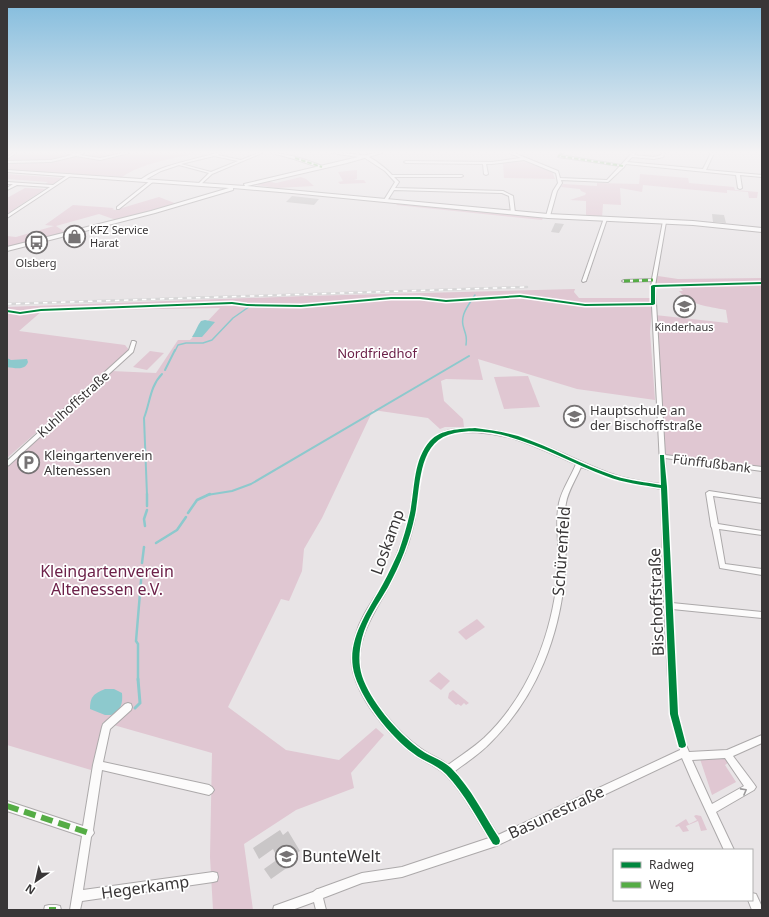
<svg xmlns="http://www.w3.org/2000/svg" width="769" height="917" font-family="'Noto Sans',sans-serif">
<rect width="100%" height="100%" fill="#e8e4e6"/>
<g fill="#e0c7d2">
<path d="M19 153H62L73 155 54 160H7Z"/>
<path d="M87 153H196C172 159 142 163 122 177L7 170V163C37 164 59 163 87 153Z"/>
<path d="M520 160 552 171 555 179 504 178 503 163Z"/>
<path d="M357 170V179L354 180H364L366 183 340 184 338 182 343 181 338 172Z"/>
<path d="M7 174 63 178 52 185 45 184 48 182 7 179Z"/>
<path d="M640 174 688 178 689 183 734 187 735 190 758 192 757 198H749L748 192 727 190V193L643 185 642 192 620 188 621 205 603 204 602 218 586 217V201L570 200 585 195 586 193 581 191 580 189 561 187 563 184 597 186V183L639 184Z"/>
<path d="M301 177 306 179 314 186 276 188 256 185 266 181 276 183Z"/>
<path d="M25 188 45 189 7 214V198Z"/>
<path d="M159 197 177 204 116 220 99 214 56 226 65 232 7 248V236L16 237 54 226 45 225 73 205 114 208 112 209 115 210Z"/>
<path d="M398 203 539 217 543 218 542 220 396 205Z"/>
<path d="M658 276 678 279 762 278V468L664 456 655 315 728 323 726 310C707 306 692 306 679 291H683L678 285 653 286Z"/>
<path d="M575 289 574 292 579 298H653L650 332 655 400 577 389 478 359 483 380 446 379 441 381 444 401 463 419 464 427H445L440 429 428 418 373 410 322 518 304 549 302 571 289 601 281 599 228 707 286 750 339 760 376 728 384 735 351 773 354 788 296 810 244 844 253 910H213L210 857 212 753 103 722 91 770 7 745V464L111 371 156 373 178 340H190L220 308 42 311 19 331 125 345 130 351 7 458V307L306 296Z"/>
<path d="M150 351 164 353 147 370 133 367Z"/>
<path d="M528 376 540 407 504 409 494 377Z"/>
<path d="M477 619 485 627 466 640 458 632Z"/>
<path d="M439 672 450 681 441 690 429 681Z"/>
<path d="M453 690 469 703 466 705 464 703 461 706 458 704 456 705 448 698 449 693Z"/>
<path d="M726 757 729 762 725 765 736 782 712 795 700 759Z"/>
<path d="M696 815 701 816 707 830 701 831 698 821 686 826 689 831 683 832 679 826 676 827 675 826 686 819 689 824 697 820 694 816Z"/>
</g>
<g fill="#8dc9cd">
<path d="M205 320 215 322 202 337H192C196 331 197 326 201 321Z"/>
<path d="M7 358 11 360 27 359 28 362C25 371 15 368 7 367Z"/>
<path d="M105 689H114L122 693C123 703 121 711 111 715H105L90 709C90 697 93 694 105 689Z"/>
</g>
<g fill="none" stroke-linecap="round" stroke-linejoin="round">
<g stroke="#8dc9cd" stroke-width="1.5">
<path d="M472 299 475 295"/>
<path d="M466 345C467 338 466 335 464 329 460 318 465 310 471 301"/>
<path d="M175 351 178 345 186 343H203L212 340 233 318 253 304"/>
</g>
<g stroke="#8dc9cd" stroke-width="2">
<path d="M165 370 175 350"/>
<path d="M147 495 144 418C150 403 150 386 162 374"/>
<path d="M207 495 232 491 251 484 469 356"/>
</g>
<g stroke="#8dc9cd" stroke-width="2.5">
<path d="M147 494V506"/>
<path d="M188 513 197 500 210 494"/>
<path d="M145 526 144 519 147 510"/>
<path d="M156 543 177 530 186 517"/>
<path d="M142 563 144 547"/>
<path d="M138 680V644L136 641 142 569"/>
</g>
<path stroke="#8dc9cd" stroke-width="3" d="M135 708 140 703 138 679"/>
</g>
<g fill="#c9c6c7">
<path d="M292 196 319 199 314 205 286 202Z"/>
<path d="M712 214 724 215 726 223 713 222Z"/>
<path d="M555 223 564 224 559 233 551 232Z"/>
<path d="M280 830 283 835 288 831 300 851 295 854 298 860 271 879 264 869 278 859 273 849 259 859 253 848Z"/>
</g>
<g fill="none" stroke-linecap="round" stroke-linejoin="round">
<defs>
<g id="street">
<path d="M13 153H16L7 159V157Z"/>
<path d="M66 153H84L80 155 100 158 123 153H129L100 160 76 156 51 162 7 163V161L51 160 72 155Z"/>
<path d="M216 153H221L218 155 241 160 258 153H262L212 174 200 185H199V183L209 173 179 165 161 171 143 181 140 180C162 164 191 161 216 153ZM214 156 238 161 211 172 181 164Z"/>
<path d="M272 153C286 153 311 161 324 167L321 168 294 159Z"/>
<path d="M332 153C340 153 359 154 367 156 374 159 387 169 392 175H462L463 176 461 177H394L399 182 395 188 503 191 513 196 515 213 513 214 511 213 509 196 502 193 394 190 387 201H385L384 200 395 182 385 171 365 158Z"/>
<path d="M510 153H514L558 171 560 178 607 180 620 166 558 157 560 153H563L561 155 621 165 632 153H635L634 155 654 157 661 155 662 153H665L663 157 654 159 632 157 627 162 703 169 711 153H714L706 170 762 175V177L740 175 742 188 740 189 738 188 736 175 626 164 624 167 608 182 561 180 562 183 557 191 550 216 548 217 546 216 553 191 558 183 556 173 524 160 492 164H486L488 174 486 175 484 174 483 164 406 163 404 162 406 161 492 162 521 158Z"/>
<path d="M69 174 72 175 7 218V215L50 187 17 185 7 190V188L13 184H7V182L53 185Z"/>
<path d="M151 180 154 181 119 209H117V207Z"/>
<path d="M604 218 607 219 586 281 583 282 582 281Z"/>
<path d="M663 221 666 222 655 286 665 455 762 467V471L665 458 672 603 762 612V618L672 609 678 714 686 745 689 752 727 750 762 735V743L733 756 754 784 756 787 754 790 716 812 734 850H724L692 781 682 758 496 846 402 877 362 883 323 898 326 910H316L314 902 292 910H273L274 906 313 892 317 889H318L362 873 402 867 489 838C475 817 463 792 445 774 435 765 422 761 412 753 387 734 357 697 352 666 351 656 353 644 356 634 361 616 373 601 383 584 395 562 405 536 410 511 416 478 414 434 456 429 512 423 562 456 612 474 628 480 644 482 661 484L651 286 652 281 624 282 622 281 624 280 652 279ZM475 432C488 433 500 435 512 438 534 445 555 455 576 464 571 477 562 489 559 503 554 526 561 550 558 573 552 634 530 694 484 738 473 748 460 756 448 765 439 758 429 755 420 748 399 734 369 699 362 675 353 642 373 615 388 588 394 576 400 564 405 552 410 539 414 525 416 511 420 489 419 462 433 444 443 432 461 432 475 432ZM581 467 622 481 661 489 664 606 670 714 680 750 498 835 472 794 455 771C467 762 481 753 492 741 537 696 560 635 565 573 568 550 561 526 566 503 568 491 576 479 581 467ZM725 758 744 786 712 804 692 760Z"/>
<path d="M132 341H134L136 342 133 352 9 465 7 466V461L129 350Z"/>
<path d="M709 491 762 499V503L713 496 718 524 762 531V535L719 529 725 564 762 569V575L720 568 712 528 711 526V525L706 493Z"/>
<path d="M128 703 131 704 132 707 131 710 110 729 103 762 209 785 212 787 214 790 212 793 209 795 102 770 93 830 94 833 91 837 83 890 213 872 217 873 218 877 217 881 213 882 82 901 80 910H70L82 836 7 811V801L83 826 93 765 102 727 103 724 125 704Z"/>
<path d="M752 893 756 894 762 907V910H752L748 900H752Z"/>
<path d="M49 905H56L60 906 61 910H44L45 906Z"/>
</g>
<path id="secondary" d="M375 153H382L347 163 247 186 548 214 693 221 762 228V232L693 225 548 218 292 193 233 188V190L155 213 7 251V247L151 211 229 188 7 172V170L245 186 244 184 261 180Z"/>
</defs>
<use href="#street" stroke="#aca9aa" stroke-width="2"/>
<use href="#secondary" stroke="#aca9aa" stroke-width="2"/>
<use href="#street" fill="#fcfbfb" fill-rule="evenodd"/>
<use href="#secondary" fill="#fcfbfb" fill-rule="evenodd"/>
<defs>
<path id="rail" d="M7 304 527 287"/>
</defs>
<use href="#rail" stroke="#d8d7d8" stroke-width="2.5"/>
<use href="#rail" stroke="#fff" stroke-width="1.5" stroke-dasharray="4.5" stroke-linecap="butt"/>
<g stroke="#55ac45" stroke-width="2" stroke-dasharray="4.5 2" stroke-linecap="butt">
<path d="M562 153 559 156 623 166"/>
<path d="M295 158 322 167"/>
</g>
<path stroke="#55ac45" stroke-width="3" stroke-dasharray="6 3" stroke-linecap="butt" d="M624 281 653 280"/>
<g stroke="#55ac45" stroke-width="6" stroke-dasharray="12 6" stroke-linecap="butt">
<path d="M7 806 89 833"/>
<path d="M49 910H56"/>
</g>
<defs>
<g id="cycleway">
<path d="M762 282V284L655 287V304L653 305 585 306 520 297 446 302 420 299H391L301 307 247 306 232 304 41 311 20 314 7 312V310L20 312 41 309 232 302 247 304 301 305 391 297H420L446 300 520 295 585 304 651 303V286L653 285Z"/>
<path d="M475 428C490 430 504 432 518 436 551 447 582 465 615 476 630 481 646 482 661 485L660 456V455H664V456L667 487 678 714 686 745 685 747 682 748 679 747 670 714 661 488C642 485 624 483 606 476 560 459 505 423 455 433 417 440 421 486 415 515 410 540 400 565 388 587 378 604 367 619 362 638 359 650 358 664 362 676 370 701 397 732 418 748 428 756 441 759 451 768 471 788 484 815 499 838L500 841 499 844 496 845 493 844C478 820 465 794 446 774 436 764 423 761 413 753 390 736 364 703 355 676 344 642 368 612 383 584 389 573 394 562 399 551 403 539 407 526 410 513 415 489 413 460 430 441 441 429 460 429 475 428Z"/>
</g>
</defs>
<use href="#cycleway" stroke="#fff" stroke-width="3"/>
<use href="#cycleway" fill="#00873e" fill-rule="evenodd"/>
</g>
<defs><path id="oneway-chevron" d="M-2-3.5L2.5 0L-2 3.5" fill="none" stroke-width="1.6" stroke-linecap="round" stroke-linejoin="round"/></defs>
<use stroke="#9a9899" href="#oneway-chevron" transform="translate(744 791) rotate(-29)"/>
<linearGradient id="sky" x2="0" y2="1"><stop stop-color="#83bcdd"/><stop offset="0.54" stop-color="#f5f3f4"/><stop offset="1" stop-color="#f5f3f4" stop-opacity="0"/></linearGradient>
<rect width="769" height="282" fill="url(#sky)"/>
<defs>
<symbol id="shop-ring" viewBox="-11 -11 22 22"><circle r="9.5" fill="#fff" stroke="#767374" stroke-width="1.5"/><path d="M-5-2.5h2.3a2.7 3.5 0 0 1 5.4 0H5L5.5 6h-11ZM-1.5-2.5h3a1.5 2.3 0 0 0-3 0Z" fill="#767374"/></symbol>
<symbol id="bus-ring" viewBox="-11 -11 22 22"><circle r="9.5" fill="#fff" stroke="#767374" stroke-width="1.5"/><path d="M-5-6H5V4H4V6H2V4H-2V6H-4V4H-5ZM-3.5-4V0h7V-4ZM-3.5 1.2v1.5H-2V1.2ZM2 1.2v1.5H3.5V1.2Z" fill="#767374"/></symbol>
<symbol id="school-ring" viewBox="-11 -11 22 22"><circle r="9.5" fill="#fff" stroke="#767374" stroke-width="1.5"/><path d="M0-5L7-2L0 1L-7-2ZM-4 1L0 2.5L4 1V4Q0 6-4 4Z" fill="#767374"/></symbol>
<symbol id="parking-ring" viewBox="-11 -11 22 22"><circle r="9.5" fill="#fff" stroke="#767374" stroke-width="1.5"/><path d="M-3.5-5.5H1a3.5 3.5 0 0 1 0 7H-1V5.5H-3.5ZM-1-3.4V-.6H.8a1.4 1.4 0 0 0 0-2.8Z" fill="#767374"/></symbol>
</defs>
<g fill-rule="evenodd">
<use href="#shop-ring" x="62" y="224" width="25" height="25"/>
<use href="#bus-ring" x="24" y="230" width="25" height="25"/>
<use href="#school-ring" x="672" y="294" width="25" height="25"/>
<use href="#school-ring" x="562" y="404" width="25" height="25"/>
<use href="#parking-ring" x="16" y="450" width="25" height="25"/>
<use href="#school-ring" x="274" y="844" width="25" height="25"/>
</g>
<g text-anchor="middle" stroke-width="3.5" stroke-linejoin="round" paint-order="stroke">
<g font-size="11" fill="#393637" stroke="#fff">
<text x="90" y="234" text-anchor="start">KFZ Service<tspan x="90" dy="13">Harat</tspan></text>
<text x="36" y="267">Olsberg</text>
<text x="684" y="331">Kinderhaus</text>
</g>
<g font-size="13" fill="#6c2149" stroke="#fff">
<text x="377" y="358">Nordfriedhof</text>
</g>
<g font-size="13" fill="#393637" stroke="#fff">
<text transform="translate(73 404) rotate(-42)" y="5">Kuhlhoffstraße</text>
<text transform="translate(712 463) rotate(7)" y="5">Fünffußbank</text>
</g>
<g font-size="13" fill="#393637" stroke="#fff" text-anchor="start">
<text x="590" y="415">Hauptschule an<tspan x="590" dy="15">der Bischoffstraße</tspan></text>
<text x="44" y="460">Kleingartenverein<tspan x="44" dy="15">Altenessen</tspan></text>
</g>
<g font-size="16" fill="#393637" stroke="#fff">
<text transform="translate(387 542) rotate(-70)" y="6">Loskamp</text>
<text transform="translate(561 551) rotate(-86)" y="6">Schürenfeld</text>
<text transform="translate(656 602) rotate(-92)" y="6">Bischoffstraße</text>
<text transform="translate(556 812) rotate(-25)" y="6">Basunestraße</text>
<text transform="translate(145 887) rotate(-8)" y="6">Hegerkamp</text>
</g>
<g font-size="16" fill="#6c2149" stroke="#fff">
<text x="107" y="577">Kleingartenverein<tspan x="107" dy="18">Altenessen e.V.</tspan></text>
</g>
<g font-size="16" fill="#393637" stroke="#fff" text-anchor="start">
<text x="302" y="862">BunteWelt</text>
</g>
</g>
<rect width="769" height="917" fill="none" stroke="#393637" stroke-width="16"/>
<rect x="613" y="849" width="140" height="52" fill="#ffffff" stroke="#b0afaf"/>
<rect x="621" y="862" width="20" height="6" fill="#00873e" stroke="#b0afaf"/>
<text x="649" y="869" font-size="12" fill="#393637">Radweg</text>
<rect x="621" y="882" width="20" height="6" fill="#55ac45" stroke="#b0afaf"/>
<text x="649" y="889" font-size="12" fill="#393637">Weg</text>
<g transform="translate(36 881) rotate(214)" stroke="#ffffff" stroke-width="3" paint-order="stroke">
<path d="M0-3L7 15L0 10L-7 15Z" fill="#393637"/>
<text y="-6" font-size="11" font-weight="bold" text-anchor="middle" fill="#393637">N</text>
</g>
</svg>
